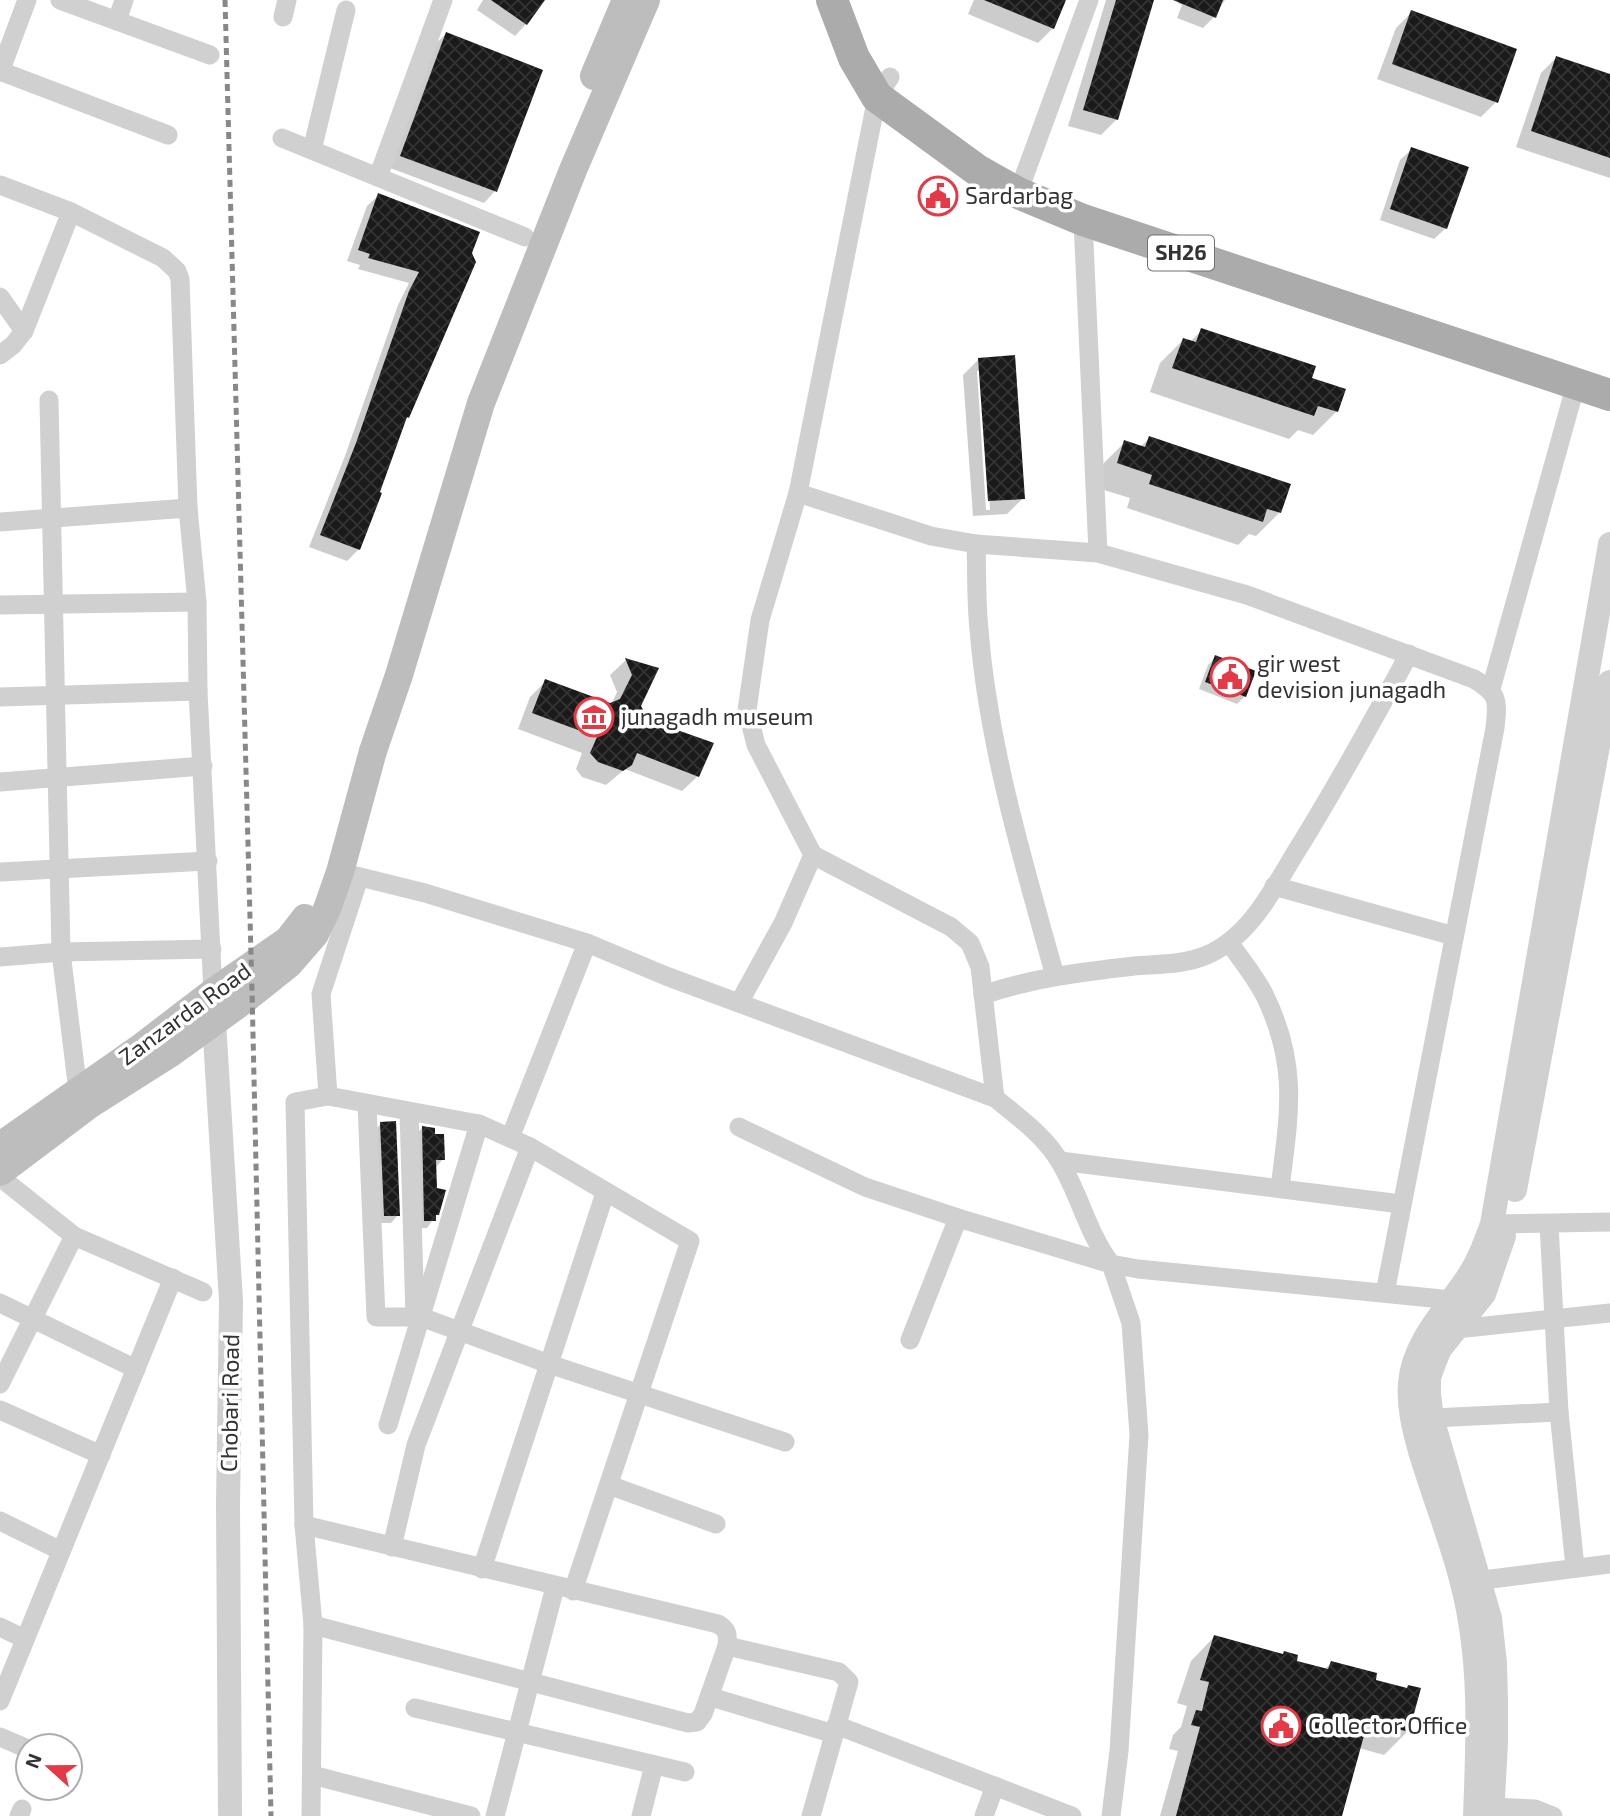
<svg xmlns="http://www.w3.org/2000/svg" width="1610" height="1816" font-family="'Exo 2',sans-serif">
<defs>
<pattern id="building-cross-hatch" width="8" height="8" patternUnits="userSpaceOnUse" patternTransform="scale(1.75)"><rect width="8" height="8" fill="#1a1a1a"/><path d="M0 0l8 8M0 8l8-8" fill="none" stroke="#333"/></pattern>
</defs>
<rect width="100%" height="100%" fill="#fff"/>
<g fill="#0003" fill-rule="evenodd">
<path d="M483 0H542L526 24 515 36 477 10Z"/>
<path d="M974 0H1062L1053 28 1038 43 968 14Z"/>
<path d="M1106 0H1152L1117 119 1101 135 1068 126Z"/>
<path d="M1179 0H1225L1214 17 1203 28 1177 18 1182 5 1178 3Z"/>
<path d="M1412 12 1496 102 1481 117 1377 79 1396 28Z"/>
<path d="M446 34 495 191 484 203 390 168 434 45Z"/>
<path d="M1556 58 1610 114V178L1516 147 1541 73Z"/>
<path d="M1412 149 1446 228 1434 239 1380 220 1400 160Z"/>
<path d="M379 195 477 233 408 417 404 421 359 549 347 561 309 547 345 456 398 305 409 283 358 269 360 265 347 261 367 206Z"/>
<path d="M1202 330 1310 379 1343 390 1336 412 1313 435 1298 430 1289 439 1150 392 1160 363 1183 340 1190 342Z"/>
<path d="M979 359 1023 498 1007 514 973 516 963 375ZM977 371H981L990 510H986Z"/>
<path d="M1150 438 1280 512 1256 536 1249 534 1238 545 1127 508 1130 498 1094 487 1101 466 1125 442 1140 447Z"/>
<path d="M1215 658 1254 672 1245 696 1237 704 1199 689 1208 665Z"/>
<path d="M626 660 657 670 639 706 648 721 698 776 682 791 625 769 606 785 582 777 576 769 582 753 518 729 530 697 546 681 611 705 617 692 610 675Z"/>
<path d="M381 1124 398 1215 391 1223H377L373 1131Z"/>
<path d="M422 1128 443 1159 436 1167 437 1214 427 1228H418L415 1135Z"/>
<path d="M1214 1637 1324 1670 1331 1663 1373 1681 1408 1731 1384 1755 1359 1748 1340 1816H1160L1178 1751 1169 1749 1173 1735 1181 1727 1187 1706 1177 1703 1191 1661Z"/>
</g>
<g fill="url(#building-cross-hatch)">
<path d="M491 0H545L527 25Z"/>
<path d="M984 0H1066L1054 29Z"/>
<path d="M1116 0H1154L1118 120 1083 110Z"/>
<path d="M1173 0H1223L1216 18Z"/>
<path d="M1411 10 1517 49 1498 103 1392 64Z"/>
<path d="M446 32 543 70 497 192 400 156Z"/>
<path d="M1556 56 1610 74V158L1531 131Z"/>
<path d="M1411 147 1469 167 1447 229 1390 209Z"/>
<path d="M378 193 480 232 472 253 476 262 409 418 407 417 380 492 382 493 360 550 320 535 356 443 409 291 419 272 368 258 370 254 358 250Z"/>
<path d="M1201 328 1316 366 1312 378 1346 389 1338 412 1318 406 1314 416 1172 368 1183 338 1196 342Z"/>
<path d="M1015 355 1025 499 988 501 978 358Z"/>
<path d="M1149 436 1291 484 1281 513 1267 509 1263 522 1149 484 1152 475 1117 463 1124 440 1145 447Z"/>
<path d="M1215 655 1256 671 1246 697 1205 682Z"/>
<path d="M625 658 659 668 641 706 649 720 714 743 699 777 637 753 632 765 623 771 598 762 590 753 597 737 532 713 545 679 610 703 620 699 632 675Z"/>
<path d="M396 1121 400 1216H384L380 1122Z"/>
<path d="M422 1126 435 1128V1134H444L445 1160H436L437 1188 446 1190 439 1215H436V1221H424Z"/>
<path d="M1214 1635 1283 1654 1284 1651 1298 1655 1297 1661 1328 1669 1331 1661 1377 1673 1376 1680 1407 1688 1408 1685 1421 1688 1409 1732 1368 1721 1342 1816H1176L1200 1727 1191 1725 1196 1710 1202 1711 1209 1682 1200 1680Z"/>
</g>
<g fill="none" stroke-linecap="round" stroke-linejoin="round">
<g stroke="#d0d0d0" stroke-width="19">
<path d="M60 0 210 55"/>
<path d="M283 17 287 0"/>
<path d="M117 21 124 0"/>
<path d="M0 71 168 135"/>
<path d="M0 72 27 0"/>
<path d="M282 138 525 237"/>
<path d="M312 150 346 10"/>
<path d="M378 177 443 0"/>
<path d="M0 185 71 212 163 258 177 271 180 279 188 508 197 602 198 691 213 992"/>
<path d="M1018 193 1089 0"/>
<path d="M1083 220 1098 553"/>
<path d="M0 297 24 331"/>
<path d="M0 355 13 345 24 331 71 212"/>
<path d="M49 400 61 952 78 1091"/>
<path d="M798 493 931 536 976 544 1098 553 1247 595 1474 679C1499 694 1498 700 1495 728L1385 1293"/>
<path d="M0 522 188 508"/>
<path d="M976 544C977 572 976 601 979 629 988 746 1024 864 1055 976"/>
<path d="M0 605 197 602"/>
<path d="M1491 689 1576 384"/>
<path d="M0 697 198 691"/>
<path d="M0 782 203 766"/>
<path d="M813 855 951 927 970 943 980 967 995 1098"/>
<path d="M0 872 208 861"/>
<path d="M340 872 425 893 587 943 666 976 995 1098C1017 1116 1045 1136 1060 1162 1080 1195 1087 1232 1111 1264L1138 1269 1452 1300"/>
<path d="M1274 886 1454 936"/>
<path d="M1229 942C1241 960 1256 977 1265 996 1299 1066 1289 1115 1280 1188"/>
<path d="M0 957 61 952 212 949"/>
<path d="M983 995C1032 978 1082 972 1134 966 1158 964 1184 965 1207 955 1254 935 1278 879 1304 839 1341 778 1375 717 1409 654"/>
<path d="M739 1003 783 923 813 855 756 745 747 710 760 620 798 493 877 97 890 77"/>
<path d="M328 1096 321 994 359 878"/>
<path d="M367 1105 376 1317H421L549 1364 785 1442"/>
<path d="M409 1112 415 1317"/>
<path d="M739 1127 865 1187 958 1218 1111 1264 1131 1323 1139 1435 1119 1751 1111 1816"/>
<path d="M510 1138 587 943"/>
<path d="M1060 1161 1401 1204"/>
<path d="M0 1177 74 1236 203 1292"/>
<path d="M1492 1224 1610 1222"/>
<path d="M1549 1224 1559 1412 1575 1567"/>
<path d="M0 1303 136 1369"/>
<path d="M1447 1330 1610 1313"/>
<path d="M910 1340 958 1218"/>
<path d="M0 1384 74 1236"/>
<path d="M0 1410 101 1455"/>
<path d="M1421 1421 1432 1418 1559 1412"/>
<path d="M388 1425 479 1124"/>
<path d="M609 1485 716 1524"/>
<path d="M0 1521 61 1551"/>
<path d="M304 1525 718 1624C728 1630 728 1635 727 1646L703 1714 697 1722 688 1723 313 1625"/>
<path d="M392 1547 416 1445 530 1147"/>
<path d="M482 1569 605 1193"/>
<path d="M1467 1582 1610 1564"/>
<path d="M0 1627 25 1639"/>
<path d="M727 1646 839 1672 849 1682 811 1816"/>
<path d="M711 1697 834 1734"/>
<path d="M0 1701 173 1278"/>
<path d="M415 1708 685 1772"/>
<path d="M836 1725 1072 1816"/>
<path d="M0 1737 28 1749"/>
<path d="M312 1775 471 1816"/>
<path d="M1492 1807 1535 1809 1553 1816"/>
<path d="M19 1816 22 1809"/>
<path d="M311 1816 313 1625 304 1525 295 1102 328 1096 479 1124 530 1147 690 1241 573 1591"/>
<path d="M495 1816 555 1587"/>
<path d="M641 1816 654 1765"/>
<path d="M984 1816 995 1786"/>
</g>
<g stroke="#d0d0d0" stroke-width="24">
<path d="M213 1005 231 1301 228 1504 230 1816"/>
<path d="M1515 1190 1610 682"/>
<path d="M1475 1816C1478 1738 1482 1660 1462 1583 1451 1539 1433 1495 1420 1451 1414 1430 1408 1406 1410 1383 1413 1342 1446 1310 1468 1277 1479 1260 1485 1243 1492 1224L1610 544"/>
<path d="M1492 1816 1496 1743V1700L1495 1663 1490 1618 1432 1418 1429 1394V1377L1435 1361 1440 1349 1484 1294 1504 1236"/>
</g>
<g stroke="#bdbdbd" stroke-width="28">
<path d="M594 76 626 0"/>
<path d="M0 1146 140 1048 213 992 288 940 305 918"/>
<path d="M0 1172 89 1105 171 1053 243 1001 289 964 315 934 327 909 340 872 373 751 399 675 481 403 573 170 646 0"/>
</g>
<path stroke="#ababab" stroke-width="32" d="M832 0 854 58 877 97 977 170 1018 193 1083 220 1610 395"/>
<path stroke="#888" stroke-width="5" stroke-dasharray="7 5" stroke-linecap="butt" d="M225 0 252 991 271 1816"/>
</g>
<defs>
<symbol id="civic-ring" viewBox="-11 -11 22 22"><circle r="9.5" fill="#fff" stroke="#e63946" stroke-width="1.5"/><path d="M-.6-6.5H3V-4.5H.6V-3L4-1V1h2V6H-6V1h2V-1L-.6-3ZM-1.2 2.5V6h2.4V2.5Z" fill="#e63946"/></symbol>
<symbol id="museum-ring" viewBox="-11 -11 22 22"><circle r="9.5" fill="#fff" stroke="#e63946" stroke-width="1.5"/><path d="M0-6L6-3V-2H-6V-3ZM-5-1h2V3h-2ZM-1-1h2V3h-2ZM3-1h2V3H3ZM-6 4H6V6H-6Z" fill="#e63946"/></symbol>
</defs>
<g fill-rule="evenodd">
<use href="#civic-ring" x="916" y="174" width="44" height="44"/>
<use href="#civic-ring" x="1208" y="655" width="44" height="44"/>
<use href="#museum-ring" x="572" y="695" width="44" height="44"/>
<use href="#civic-ring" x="1259" y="1704" width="44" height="44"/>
</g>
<g text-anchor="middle" stroke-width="7" stroke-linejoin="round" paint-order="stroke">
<rect fill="#fff" stroke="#707070" stroke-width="2" x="1148" y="235.5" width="66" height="35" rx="5"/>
<g font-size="21" font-weight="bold" fill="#333">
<text x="1181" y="260">SH26</text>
</g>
<g font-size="23" fill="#333" stroke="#fff" text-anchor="start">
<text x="965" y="204">Sardarbag</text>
<text x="1257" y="672">gir west<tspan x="1257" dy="26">devision junagadh</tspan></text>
<text x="621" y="725">junagadh museum</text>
<text x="1308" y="1734">Collector Office</text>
</g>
<g font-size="23" fill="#333" stroke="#fff">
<text transform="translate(185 1014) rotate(-36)" y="8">Zanzarda Road</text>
<text transform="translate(230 1403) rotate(-89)" y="8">Chobari Road</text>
</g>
</g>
<g transform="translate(49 1767) rotate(291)"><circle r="33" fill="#ffffff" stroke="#adadad" stroke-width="2"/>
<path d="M0-5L12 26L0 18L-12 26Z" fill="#e63946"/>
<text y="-10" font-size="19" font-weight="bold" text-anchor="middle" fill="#333333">N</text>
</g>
</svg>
